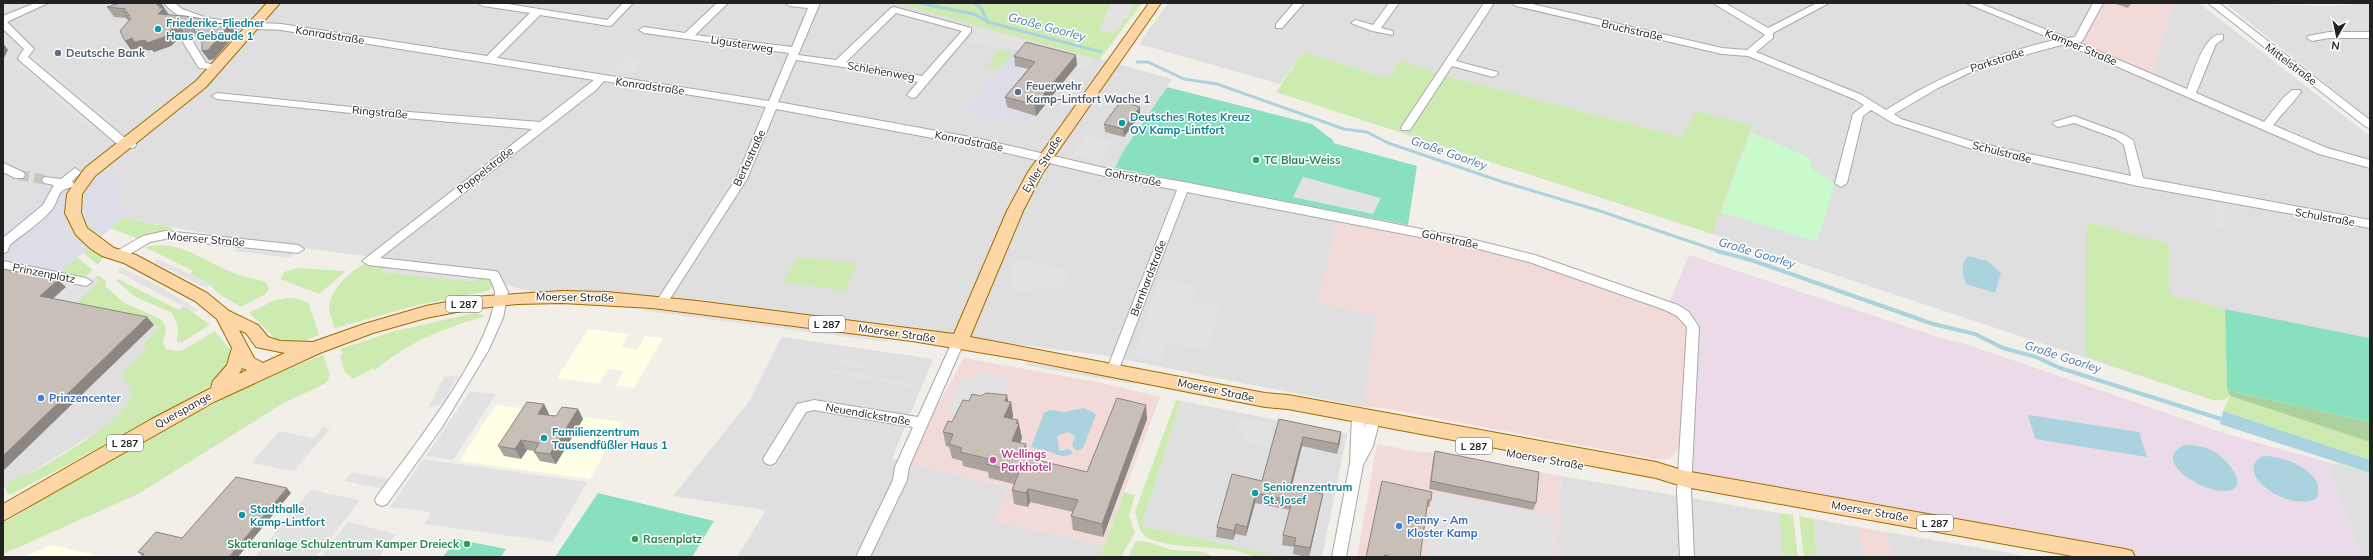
<svg xmlns="http://www.w3.org/2000/svg" width="2373" height="560" font-family="Mulish,sans-serif">
<rect width="100%" height="100%" fill="#f2efe9"/>
<g fill="#e0dfdf">
<path d="M3 3H897L1172 79 1122 153 1110 178 1176 188 1336 220 1329 258 1376 316 1364 407 1102 355 680 302 533 292 435 266 227 237 122 218 61 272 101 280 71 308 160 326 141 345 148 347 124 372V379L131 387V398L127 408 113 422 30 473 15 479 6 489 3 488Z"/>
<path d="M1168 3H2094L2081 27 2073 37 2151 75 2174 3H2199L2370 136V338L2225 309 2223 400H2213L1712 234 1752 125 1681 137 1444 75 1400 60 1388 78 1303 52 1280 84 1139 44Z"/>
<path d="M2225 3 2330 6 2370 3V119Z"/>
<path d="M782 337 933 359 892 459 1008 487 995 521 1104 545 1100 557H737L766 510 673 496 748 403Z"/>
<path d="M1181 401 1347 434 1322 557H1283L1141 526Z"/>
<path d="M2336 463 2370 473V557H2362L2328 468Z"/>
<path d="M1561 476 1779 513 1783 557H1557Z"/>
<path d="M1814 519 1858 527 1863 557H1817Z"/>
<path d="M1886 532 1980 548 2031 557H1891Z"/>
</g>
<g fill="#f2dad9">
<path d="M2094 3H2174L2151 75 2079 44 2073 38 2081 27Z"/>
<path d="M1336 220 1474 246 1528 259 1678 315 1687 325V356L1680 444 1673 456 1668 459H1654L1383 408 1364 407 1376 316 1316 303 1329 258Z"/>
<path d="M964 358 1102 383 1160 397 1104 545 994 521 1008 487 910 464 936 408Z"/>
<path d="M1377 444 1419 452 1435 453 1561 476 1557 557H1357Z"/>
<path d="M1858 527 1886 532 1891 557H1863Z"/>
</g>
<path fill="#ebdbe8" d="M1689 255 1944 339 1966 344 2230 435 2334 464 2328 468 2362 557H2146L1685 475 1690 324 1669 303Z"/>
<g fill="#ffffe5">
<path d="M588 329 629 334 621 347 637 350 645 336 663 338 634 388 616 385 624 371 608 369 599 384 557 378Z"/>
<path d="M496 405 622 422 590 479 459 461Z"/>
<path d="M52 545 105 557H23Z"/>
</g>
<g fill="#cdebb0">
<path d="M897 3H1142L1099 60Z"/>
<path d="M1001 49 1013 53 999 69 986 66Z"/>
<path d="M1303 52 1388 78 1400 60 1444 75 1681 137 1697 111 1752 125 1712 234 1276 92Z"/>
<path d="M122 218 174 228 170 232 139 239 110 228Z"/>
<path d="M2087 222 2169 244V295L2225 309 2227 390 2230 396 2370 442V460L2223 411 2230 396 2223 400H2213L2085 356Z"/>
<path d="M90 246 104 256 98 265 83 253Z"/>
<path d="M145 247C178 239 204 261 234 273 244 278 256 278 266 282L269 289 264 295 241 307 216 292 211 285 190 274 193 271Z"/>
<path d="M77 257 93 270 85 277 61 272Z"/>
<path d="M798 257 858 263 845 291 783 282Z"/>
<path d="M365 264 386 267 382 271 478 277 491 279 494 285 488 291 418 305 335 328C333 322 329 313 329 307 329 292 352 268 365 264Z"/>
<path d="M298 268 346 271 319 294 280 279 284 272Z"/>
<path d="M98 275 106 281V287L123 302 162 320 166 329 163 343 166 349 178 351 183 350 215 331 231 351 233 357 215 383 122 436 10 495 6 492C6 479 21 477 31 473 52 462 126 419 131 397 133 389 129 385 124 379V372L148 347 141 346 160 326 129 318 70 308 101 280 94 279Z"/>
<path d="M118 279 179 310 184 306 210 325 182 342H177L178 327 172 313 134 296 116 280Z"/>
<path d="M288 298 300 299 309 304 319 335 302 342 278 341 249 313 275 300Z"/>
<path d="M475 313 485 316C440 330 412 340 375 370L372 369 353 379 345 372 340 356 343 354 340 349 395 331Z"/>
<path d="M323 355 330 374 327 382 319 387 285 402 138 494 3 554V523C107 462 210 398 323 355Z"/>
<path d="M1176 400 1181 401 1141 526 1283 557H1255L1234 550 1173 545 1155 541 1146 537 1140 530 1135 512Z"/>
<path d="M1124 492 1135 495 1129 516 1135 532 1121 557H1100Z"/>
<path d="M1779 513 1793 515 1798 557H1783Z"/>
<path d="M1799 516 1814 519 1817 557H1804Z"/>
<path d="M1136 541C1147 539 1161 548 1173 550 1187 552 1200 548 1213 557H1128Z"/>
</g>
<path fill="#add19e" d="M2227 390 2370 422V442L2230 396Z"/>
<path fill="#c8facc" d="M1751 132 1810 158 1812 169 1835 183 1817 242 1721 212Z"/>
<g fill="#88e0be">
<path d="M1167 87 1312 124 1334 141 1333 143 1417 166 1408 225 1115 168 1122 153Z"/>
<path d="M2225 309 2370 338V422L2227 390Z"/>
<path d="M598 493 714 521 692 557H555Z"/>
<path d="M456 539 506 549 501 557H443Z"/>
</g>
<g fill="#e2e2e2">
<path d="M1111 3H1134L1128 18H1124L1119 29H1115L1114 33 1099 31Z"/>
<path d="M980 27 1095 59 1085 71 1075 69 1077 65 1004 46 999 49 967 41Z"/>
<path d="M33 54 111 120 91 130 14 63Z"/>
<path d="M626 56 645 60 632 74 612 71Z"/>
<path d="M1087 134 1112 143 1098 163 1075 155V151Z"/>
<path d="M1303 177 1381 198 1373 214 1293 197Z"/>
<path d="M2215 202 2222 205 2224 227 2216 225Z"/>
<path d="M243 243 298 249 290 258 234 251Z"/>
<path d="M157 259 190 274 211 285 206 288 153 262Z"/>
<path d="M1014 260 1069 269 1061 291 1036 287 1034 292 1008 288 1013 276 1008 275Z"/>
<path d="M120 267 163 288 198 310 194 312 118 272Z"/>
<path d="M386 267 478 277 474 282 382 272Z"/>
<path d="M79 276 101 280 74 305 51 300Z"/>
<path d="M1160 278 1189 284 1196 289 1193 301 1220 306 1209 350 1167 342 1160 361 1134 356Z"/>
<path d="M646 308 828 331 888 339 887 342 644 311Z"/>
<path d="M840 358 867 363 864 369 837 364Z"/>
<path d="M1026 362 1081 372 1136 381 1135 384 1080 375 1025 365Z"/>
<path d="M834 369 915 384 913 388 832 373Z"/>
<path d="M978 371 1010 378 999 403 964 415 946 411 962 378 974 381Z"/>
<path d="M459 375 442 404 428 408 444 377Z"/>
<path d="M470 391 496 394 453 460 426 456Z"/>
<path d="M1241 418 1274 424 1268 447 1242 442 1244 435 1236 434Z"/>
<path d="M323 427 330 429 294 471 252 463 279 431 314 438Z"/>
<path d="M423 459 587 482 553 542 424 524 431 512 390 507Z"/>
<path d="M352 472 390 479 383 489 345 481Z"/>
<path d="M311 490 360 500 316 557H255Z"/>
<path d="M1435 493 1555 516 1553 557H1427Z"/>
<path d="M348 522 368 526 367 527 396 534 379 557H321Z"/>
</g>
<g fill="#dddde8">
<path d="M1016 49 1027 52 1036 72 1007 107 1036 116 1031 123 1001 114 994 121 963 112Z"/>
<path d="M72 172 84 174 69 197 62 214 64 220 73 238 90 246 61 272 79 276 66 287 3 275V231L39 201 38 190 44 185 42 184 55 174Z"/>
<path d="M98 175 123 178 120 184H122L120 195 125 198 117 206 132 209 103 235 89 221 85 210 87 192Z"/>
</g>
<g fill="#aad3df">
<path d="M1968 256 1987 261 2001 273 1995 293 1966 284C1962 274 1960 264 1968 256Z"/>
<path d="M1083 408 1093 412 1096 415 1083 448 1077 451 1072 446 1075 436 1068 432 1057 436 1059 450 1062 451 1069 449 1073 453C1062 459 1058 455 1048 451 1042 449 1036 449 1031 447L1044 413 1050 410 1065 412Z"/>
<path d="M2223 411 2370 460V473L2220 424Z"/>
<path d="M2028 415 2139 432 2147 457 2035 439Z"/>
<path d="M2184 445C2195 445 2204 446 2213 451 2226 457 2254 490 2224 491 2204 492 2150 462 2184 445Z"/>
<path d="M2263 456C2283 455 2329 473 2316 499 2288 513 2231 472 2263 456Z"/>
</g>
<g fill="none" stroke-linecap="round" stroke-linejoin="round">
<g stroke="#aad3df" stroke-width="3">
<path d="M919 3 974 14 988 22 1101 52"/>
<path d="M974 3 981 8 988 22"/>
<path d="M1137 62H1148L1184 79 1217 84 1344 129 1367 132 1388 143 1503 182 1597 210 1721 252"/>
</g>
<path stroke="#aad3df" stroke-width="4" d="M1717 251 1751 260 1933 324 1975 334 2003 348 2036 357 2060 368 2224 420"/>
<path stroke="#c8c6c1" stroke-width="10" stroke-dasharray="10 5.5" stroke-linecap="butt" d="M19 175 48 180"/>
<defs>
<g id="minor">
<path d="M35 3H48L7 22 34 49 28 57 124 137 135 141 136 144 135 147 131 148 116 143 19 60 18 58 24 49 3 29V16Z"/>
<path d="M164 3H175L182 9 207 18 237 22 281 24 487 56 530 13 483 6 478 3H501L607 20 623 3H633L612 25 609 26 540 15 497 58 769 101 789 53 644 33 639 30 644 27 685 33 717 3H728L695 35 792 47 808 8 790 6 785 3H820L798 55 836 60 891 8 894 7 971 28V32L916 97 912 98 907 95 918 82 863 70 796 60 778 102 981 139 1113 170 1184 182 1471 239 1535 255 1678 305 1689 312 1699 327 1691 490 1694 557H1680L1677 490 1687 327 1677 316 1665 310 1529 262 1471 247 1187 192 1119 369 1118 373H1108L1107 369 1177 190 1113 178 981 147 776 109 747 179 666 305H658L656 302 736 179 766 107 604 81 596 90 380 258 494 271 498 272 508 292 503 318 488 351 442 427 387 504 382 506 377 504 375 500 377 496C409 453 495 345 495 293 495 289 492 283 490 279L368 265 362 261 532 129 370 115 217 99 212 96 217 93 370 109 540 122 594 80 281 30C248 28 186 32 164 3ZM896 13 962 31 922 76 846 62Z"/>
<path d="M1294 3H1304L1282 28H1276V24Z"/>
<path d="M1389 3H1399L1381 28 1393 31V35L1372 31 1351 23 1356 20 1373 25Z"/>
<path d="M1484 3H1494L1456 61 1497 72 1498 74 1493 77 1452 66 1410 130H1402L1401 128 1402 126Z"/>
<path d="M1511 3H1528L1722 48 1747 50 1765 35 1764 34 1713 3H1725L1768 28 1817 3H1829L1773 33V38L1756 52 1862 95 1886 110C1938 76 1994 54 2055 40L1966 3H1979L2067 38 2075 37 2093 3H2103L2083 40 2079 43 2187 89C2193 75 2205 30 2223 35V39L2216 44 2196 93 2264 122 2283 98 2292 90H2300L2301 92C2293 103 2282 114 2273 125L2327 148 2370 160V168L2319 154 2065 44 2006 60 1971 72 1938 88 1894 114 1901 119 1974 142 2131 176 2124 145 2115 138 2074 123 2058 127 2053 124 2054 122 2074 116 2123 134 2133 140 2143 178 2370 220V228L2138 186 1972 149 1893 123 1871 110 1863 116 1847 183 1841 187 1835 183 1853 114 1864 105 1854 99 1748 56 1722 54 1516 6Z"/>
<path d="M2208 3H2219L2370 120V128L2366 127Z"/>
<path d="M2329 32H2370V38H2329L2312 41 2307 38 2308 36Z"/>
<path d="M186 36 190 37 206 63 221 66V70L199 68 181 39Z"/>
<path d="M3 163 23 172 25 175 23 178H15L3 172Z"/>
<path d="M75 168 81 172 72 181 74 184 72 187C56 191 61 195 53 208 47 218 20 236 10 245L7 252 3 253V238L43 205 54 185 44 183 42 180 44 177 61 179Z"/>
<path d="M165 231 298 245 304 249 298 253 165 239 150 242 123 258H115L113 255 115 252 143 236Z"/>
<path d="M3 261 86 278 92 282 86 286 3 269Z"/>
<path d="M958 337 962 339 964 342 909 467 907 480 870 557H856L893 480 895 467 913 427 814 410 806 412 775 463 770 465 765 463 763 459 797 404 814 400 918 417 952 342 954 339Z"/>
<path d="M1359 411 1364 412 1366 416 1364 429 1368 415 1373 414 1378 415 1380 419 1373 446 1363 465 1346 557H1332L1350 463 1352 416 1354 412Z"/>
</g>
<path id="major" d="M267 3H280L206 87 95 176 82 194 81 213 87 228 114 248 136 255 207 293 229 311 258 325 268 337 280 341 313 342 364 324 426 306 472 297 562 291 607 292 697 301 954 334 1007 211 1028 172 1149 3H1161L1042 174 1023 211 970 337 1265 393 1288 395 1656 462 1685 471 2125 549 2132 551 2135 557H2078L1685 487 1656 478 1288 409 1265 407 1020 359 912 341 652 308 562 303 517 304 472 309 426 318 373 333 320 353 214 402 3 521V504L150 420 211 388 213 381 227 365 232 348 217 319 195 301 124 263 102 256 91 249 76 235 65 213 67 194 85 168 196 81ZM239 330 246 333 256 347 285 353 263 363 254 358ZM242 368 247 370 239 374Z"/>
</defs>
<use href="#minor" stroke="#a9a9a9" stroke-width="2"/>
<use href="#major" stroke="#a06b00" stroke-width="2"/>
<use href="#minor" fill="#fff" fill-rule="evenodd"/>
<use href="#major" fill="#fcd6a4" fill-rule="evenodd"/>
</g>
<g fill="#aba49e">
<path d="M120 3H161L169 15 230 24 236 34 214 59 209 60 202 51V43L198 37 184 33 171 46 154 52 152 50 141 51 138 48 131 50 129 21 126 18H127L114 17 107 7Z"/>
<path d="M2113 3H2132L2128 8Z"/>
<path d="M1014 56 1077 65 1036 116 1007 107 1005 97 1028 69 1015 66Z"/>
<path d="M1140 115 1124 137 1105 132 1104 124Z"/>
<path d="M969 401 1011 402 1013 416 1012 419 1018 423 1022 438 1020 442 1028 458 1087 472 1147 419 1103 537 1073 530 1071 516 1073 512 1030 502 1028 507 1014 504 1012 490 1014 484 989 478 988 472 963 466 962 461 952 458 949 447 946 446 943 432 952 422Z"/>
<path d="M544 404 549 414V415L556 416 578 409 583 419 556 464 540 461 534 452V451L527 450 521 459 504 456 498 446Z"/>
<path d="M1279 419 1341 432 1337 454 1302 446 1291 487 1323 494 1321 504 1309 557H1306L1293 554 1294 547 1282 545 1283 535 1290 510 1255 503 1246 536 1235 534 1233 540 1216 537 1217 527 1262 481Z"/>
<path d="M1435 451 1536 503 1533 510 1429 489 1433 459Z"/>
<path d="M1382 481 1431 500 1429 507H1427L1420 557H1366Z"/>
<path d="M291 493 142 556 138 552 182 538Z"/>
</g>
<g fill="#8b8681">
<path d="M160 3H161L171 18 158 14 157 5Z"/>
<path d="M178 23 184 33 171 46 154 52 152 50 141 51 138 48 131 50 125 41 132 38 145 40Z"/>
<path d="M230 24 236 34 214 59 209 60 202 51Z"/>
<path d="M3 43 8 50 3 60Z"/>
<path d="M1076 55 1077 65 1036 116 1035 105Z"/>
<path d="M1140 107V115L1124 137 1123 129Z"/>
<path d="M58 280 66 287 47 304 40 296Z"/>
<path d="M147 317 154 325 3 471V456Z"/>
<path d="M1007 395 1009 406 1011 402 1013 416 1007 431 1004 417 1005 401Z"/>
<path d="M544 404 549 414 544 424 538 414Z"/>
<path d="M1146 405 1147 419 1103 537 1102 524Z"/>
<path d="M578 409 583 419 556 464 550 454Z"/>
<path d="M1018 420 1019 426V424L1022 438 1015 455 1012 441 1016 423Z"/>
<path d="M1341 432 1340 442 1337 454 1338 444Z"/>
<path d="M1303 437 1302 446 1289 497 1290 487Z"/>
<path d="M521 440 527 450 521 459 515 449Z"/>
<path d="M1026 444 1028 458 1020 456Z"/>
<path d="M287 488 291 493 238 557H229Z"/>
<path d="M1028 489 1030 502 1028 507 1026 493Z"/>
<path d="M1256 493 1255 503 1246 536 1247 527Z"/>
<path d="M1323 494 1321 504 1309 557 1310 548Z"/>
<path d="M1236 524 1235 534 1233 540 1234 531Z"/>
</g>
<g fill="#c7bfb8" stroke="#8b8681">
<path d="M120 3H160L157 5 162 6 159 8H164L158 14 185 16 230 24 208 50 202 51V43L193 28 178 23 164 37 147 43 145 40 134 42 132 38 125 41 120 31 131 18H126L130 15H125L128 12H123L126 9 107 7Z"/>
<path d="M1026 42 1076 55 1035 105 1005 97 1035 62 1014 56Z"/>
<path d="M1121 101 1140 107 1123 129 1104 124Z"/>
<path d="M3 269 58 280 40 296 147 317 3 456Z"/>
<path d="M986 393 1007 395 1005 401 1011 402 1004 417 1018 420 1016 423 1019 424 1012 441 1026 444 1020 456 1087 472 1117 398 1146 405 1102 524 1071 516 1078 500 1028 489 1026 493 1012 490 1019 472 986 464 989 459 960 452 962 448 949 444 953 434 943 432 948 421 952 422 963 400 969 401 972 394 981 396Z"/>
<path d="M527 402 544 404 538 414 556 416 562 407 578 409 550 454 534 452 539 443 521 440 515 449 498 446Z"/>
<path d="M1279 419 1341 432 1338 444 1303 437 1290 487 1323 494 1310 548 1294 545 1296 538 1283 535 1292 501 1256 493 1247 527 1236 524 1234 531 1217 527 1232 474 1262 481Z"/>
<path d="M1435 451 1539 472 1536 503 1431 481Z"/>
<path d="M236 477 287 488 229 557H141L144 554 138 552 156 532 182 538Z"/>
<path d="M1382 481 1432 492 1431 500H1428L1420 557H1393L1384 555V557H1366Z"/>
</g>
<g fill="#0f9aa8" stroke="#fff" stroke-width="1.5">
<circle cx="158" cy="29" r="4"/>
<circle cx="1122" cy="123" r="4"/>
<circle cx="544" cy="438" r="4"/>
<circle cx="1255" cy="493" r="4"/>
<circle cx="242" cy="515" r="4"/>
</g>
<g fill="#5c6f8a" stroke="#fff" stroke-width="1.5">
<circle cx="58" cy="53" r="4"/>
<circle cx="1018" cy="92" r="4"/>
</g>
<g fill="#2e9e5b" stroke="#fff" stroke-width="1.5">
<circle cx="1256" cy="160" r="4"/>
<circle cx="635" cy="539" r="4"/>
<circle cx="467" cy="544" r="4"/>
</g>
<g fill="#3f7fe0" stroke="#fff" stroke-width="1.5">
<circle cx="41" cy="398" r="4"/>
<circle cx="1399" cy="526" r="4"/>
</g>
<circle fill="#d1479c" stroke="#fff" stroke-width="1.5" cx="993" cy="460" r="4"/>
<g text-anchor="middle" stroke-width="3" stroke-linejoin="round" paint-order="stroke">
<g fill="#fff" stroke="#646464" stroke-width="1">
<rect x="446" y="296" width="36" height="16" rx="3"/>
<rect x="809" y="316" width="36" height="16" rx="3"/>
<rect x="107" y="435" width="36" height="16" rx="3"/>
<rect x="1456" y="438" width="36" height="16" rx="3"/>
<rect x="1917" y="515" width="36" height="16" rx="3"/>
</g>
<g font-size="10" font-weight="bold" fill="#222">
<text x="464" y="308">L 287</text>
<text x="827" y="328">L 287</text>
<text x="125" y="447">L 287</text>
<text x="1474" y="450">L 287</text>
<text x="1935" y="527">L 287</text>
</g>
<g font-size="11" font-weight="bold" fill="#0d838f" stroke="#fff" text-anchor="start">
<text x="166" y="27">Friederike-Fliedner<tspan x="166" dy="13">Haus Gebäude 1</tspan></text>
<text x="1130" y="121">Deutsches Rotes Kreuz<tspan x="1130" dy="13">OV Kamp-Lintfort</tspan></text>
<text x="552" y="436">Familienzentrum<tspan x="552" dy="13">Tausendfüßler Haus 1</tspan></text>
<text x="1263" y="491">Seniorenzentrum<tspan x="1263" dy="13">St. Josef</tspan></text>
<text x="250" y="513">Stadthalle<tspan x="250" dy="13">Kamp-Lintfort</tspan></text>
</g>
<g font-size="11" fill="#222" stroke="#fff">
<text transform="translate(1632 30) rotate(13)" y="4">Bruchstraße</text>
<text transform="translate(330 35) rotate(9)" y="4">Konradstraße</text>
<text transform="translate(742 44) rotate(9)" y="4">Ligusterweg</text>
<text transform="translate(2081 47) rotate(23)" y="4">Kamper Straße</text>
<text transform="translate(1997 60) rotate(-18)" y="4">Parkstraße</text>
<text transform="translate(2291 64) rotate(37)" y="4">Mittelstraße</text>
<text transform="translate(881 71) rotate(10)" y="4">Schlehenweg</text>
<text transform="translate(650 86) rotate(8)" y="4">Konradstraße</text>
<text transform="translate(380 112) rotate(5)" y="4">Ringstraße</text>
<text transform="translate(969 141) rotate(11)" y="4">Konradstraße</text>
<text transform="translate(2002 152) rotate(14)" y="4">Schulstraße</text>
<text transform="translate(749 158) rotate(-65)" y="4">Bertastraße</text>
<text transform="translate(1042 164) rotate(-58)" y="4">Eyller Straße</text>
<text transform="translate(485 170) rotate(-38)" y="4">Pappelstraße</text>
<text transform="translate(1133 177) rotate(11)" y="4">Gohrstraße</text>
<text transform="translate(2325 217) rotate(10)" y="4">Schulstraße</text>
<text transform="translate(206 239) rotate(5)" y="4">Moerser Straße</text>
<text transform="translate(1450 239) rotate(12)" y="4">Gohrstraße</text>
<text transform="translate(44 273) rotate(11)" y="4">Prinzenplatz</text>
<text transform="translate(1148 278) rotate(-69)" y="4">Bernhardstraße</text>
<text transform="translate(575 297) rotate(1)" y="4">Moerser Straße</text>
<text transform="translate(897 333) rotate(8)" y="4">Moerser Straße</text>
<text transform="translate(1216 390) rotate(12)" y="4">Moerser Straße</text>
<text transform="translate(183 410) rotate(-29)" y="4">Querspange</text>
<text transform="translate(868 414) rotate(10)" y="4">Neuendickstraße</text>
<text transform="translate(1545 459) rotate(10)" y="4">Moerser Straße</text>
<text transform="translate(1870 511) rotate(10)" y="4">Moerser Straße</text>
</g>
<g font-size="11" font-weight="bold" fill="#4e5e75" stroke="#fff" text-anchor="start">
<text x="66" y="57">Deutsche Bank</text>
<text x="1026" y="90">Feuerwehr<tspan x="1026" dy="13">Kamp-Lintfort Wache 1</tspan></text>
</g>
<g font-size="11" font-weight="bold" fill="#27864d" stroke="#fff" text-anchor="start">
<text x="1264" y="164">TC Blau-Weiss</text>
<text x="643" y="543">Rasenplatz</text>
<text x="459" y="548" text-anchor="end">Skateranlage Schulzentrum Kamper Dreieck</text>
</g>
<g font-size="11" font-weight="bold" fill="#366cbe" stroke="#fff" text-anchor="start">
<text x="49" y="402">Prinzencenter</text>
<text x="1407" y="524">Penny - Am<tspan x="1407" dy="13">Kloster Kamp</tspan></text>
</g>
<g font-size="11" font-weight="bold" fill="#b23c85" stroke="#fff" text-anchor="start">
<text x="1001" y="458">Wellings<tspan x="1001" dy="13">Parkhotel</tspan></text>
</g>
<g font-size="12" font-style="italic" fill="#4a7aab" stroke="#fff">
<text transform="translate(1047 27) rotate(15)" y="4">Große Goorley</text>
<text transform="translate(1449 153) rotate(19)" y="4">Große Goorley</text>
<text transform="translate(1757 253) rotate(17)" y="4">Große Goorley</text>
<text transform="translate(2063 357) rotate(18)" y="4">Große Goorley</text>
</g>
</g>
<rect width="2373" height="560" fill="none" stroke="#222222" stroke-width="8"/>
<g transform="translate(2337 36) rotate(189)" stroke="#ffffff" stroke-width="3" paint-order="stroke">
<path d="M0-3L7 15L0 10L-7 15Z" fill="#222222"/>
<text y="-6" font-size="11" font-weight="bold" text-anchor="middle" fill="#222222">N</text>
</g>
</svg>
